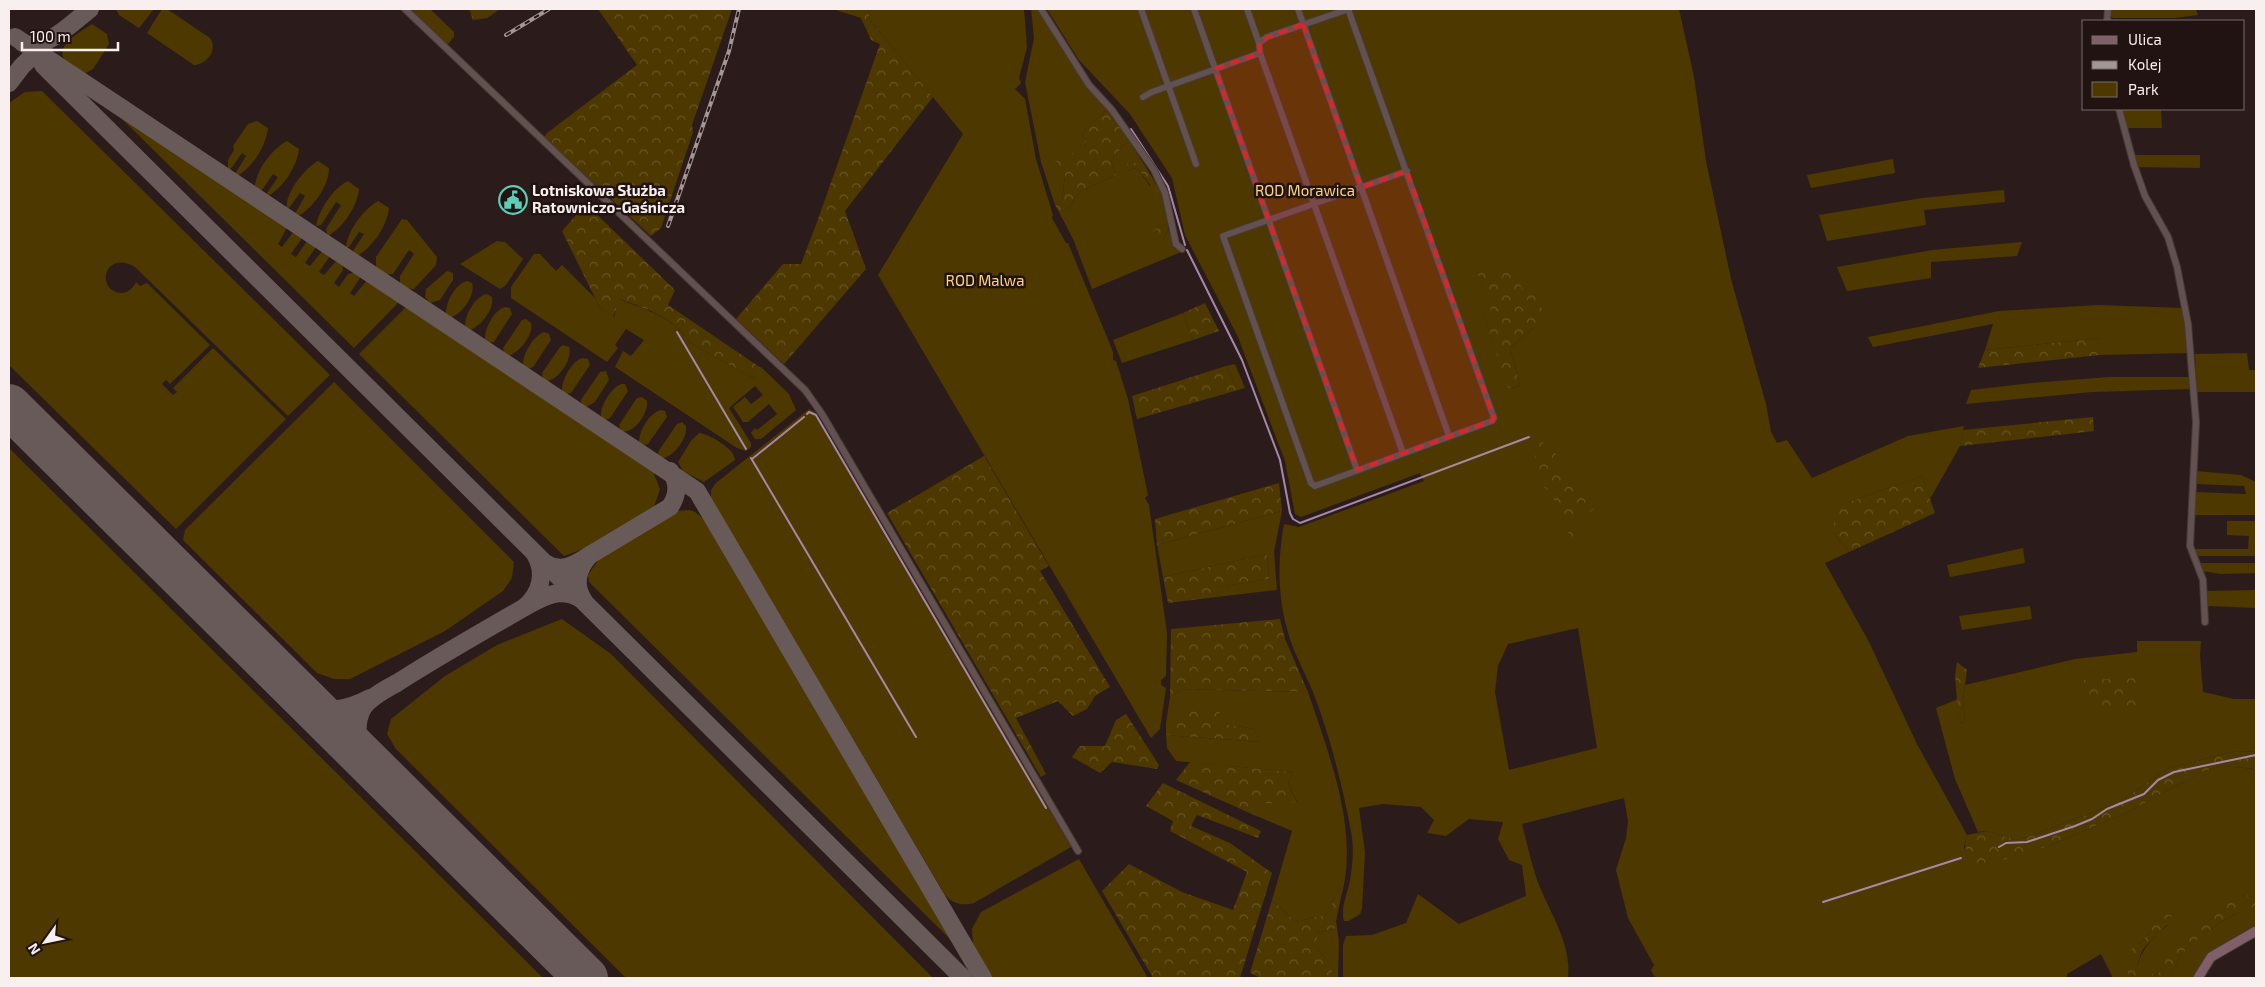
<svg xmlns="http://www.w3.org/2000/svg" width="2265" height="987" font-family="'Exo 2',sans-serif">
<defs>
<pattern id="forest-crowns" width="20" height="18" patternUnits="userSpaceOnUse" patternTransform="scale(1.25)"><rect width="20" height="18" fill="#4d3800"/><path d="M2 6a3 3 0 1 1 6 0M12 15a3 3 0 1 1 6 0" fill="none" stroke="#675526"/></pattern>
</defs>
<rect width="100%" height="100%" fill="#2b1c1b"/>
<g fill="#4d3800" fill-rule="evenodd">
<path d="M116 9H154L139 28 119 15Z"/>
<path d="M162 9H167L210 38C218 50 207 64 194 65L147 33Z"/>
<path d="M411 9H430L454 32V37L447 45Z"/>
<path d="M868 9H1024L1027 47 1019 78 1021 83 1015 89 1025 99 1036 159 1053 215 1052 218 1066 243H1068L1107 337 1113 352V360L1116 361 1128 399 1148 495 1145 498 1149 505 1167 633 1166 676 1161 680V685L1166 688 1160 729 1151 738 878 275 963 134 870 20Z"/>
<path d="M1031 9H1038L1107 109 1083 132 1086 147 1065 174 1062 200 1055 205 1041 162 1025 82 1034 38Z"/>
<path d="M1047 9H1679L1694 77 1706 161 1731 279 1766 404 1771 432 1777 443 1787 440 1812 478 1908 436 1964 426 1960 446 1930 499 1922 476 1849 502 1833 532 1849 552 1825 563 1869 642 1917 744 1967 835 1964 847 1969 861 2051 845 2130 811 2199 773 2221 766 2256 769V898L2246 895 2176 941 2160 972 2155 975 2137 967C2143 946 2152 939 2168 925L2151 930 2140 944 2136 942 2132 978H2113L2101 954 2067 974V978H1660L1654 976 1651 970 1654 965 1628 918 1616 870 1626 838 1628 821 1624 798 1522 824C1527 843 1531 862 1537 880 1549 912 1572 943 1568 978H1343V945L1346 936 1372 935 1406 923 1418 894 1459 924 1526 896 1522 865 1509 860 1498 839 1503 822 1469 819 1446 836 1427 833 1434 820 1421 807 1383 804 1359 808 1365 852 1362 909 1360 914 1349 921H1344C1340 908 1348 893 1350 880 1353 865 1354 846 1351 831 1342 784 1330 736 1313 692 1307 678 1300 664 1294 650 1278 609 1276 567 1284 524L1299 527 1424 481 1420 473 1301 517 1295 514 1285 461 1238 337 1185 235 1172 178 1130 114 1079 60ZM1477 274 1523 289 1537 325 1510 348 1520 385 1510 389 1484 317 1493 313ZM1578 628 1597 748 1509 770 1495 692 1498 666 1508 644Z"/>
<path d="M2111 9H2196L2198 15 2174 18H2113L2110 16Z"/>
<path d="M92 24 107 34 109 44 93 69 84 74C78 70 68 66 65 60 54 45 82 31 92 24Z"/>
<path d="M42 91 330 375 288 416 135 267C104 249 95 291 121 293 128 293 133 288 136 282L140 286 147 283 210 345 170 384 166 380 162 384 173 395 177 392 173 388 213 348 286 419 176 529 9 365V103L25 92Z"/>
<path d="M112 109 288 226 278 244 282 247 294 231 301 235 302 238 291 254 296 257 307 241 315 244 316 247 305 263 310 266 323 250 330 256 319 272 324 275 338 259 342 262 343 270 334 283 339 287 348 274 357 272 360 278 350 293 354 296 368 279 400 301 354 348Z"/>
<path d="M2121 109H2161L2162 128H2126Z"/>
<path d="M257 121 268 128C266 146 253 167 237 176L235 174 246 156 242 153 230 170H228V160L234 150 233 146 248 124Z"/>
<path d="M1128 139 1142 161 1127 164 1129 170 1137 168 1150 186 1155 182 1162 192 1168 223 1153 230 1162 242 1168 229 1175 246 1181 252 1092 289 1074 241 1059 212 1068 209 1079 192 1116 175 1111 161Z"/>
<path d="M287 141 299 149C297 166 284 187 268 196L267 193 278 177 273 174 262 190 259 191 255 188C255 171 273 148 287 141Z"/>
<path d="M2133 155H2200V168L2136 167Z"/>
<path d="M1893 159 1895 173 1811 188 1807 175Z"/>
<path d="M318 161 329 168C329 186 313 208 298 216L295 214 305 196 300 193 289 208 287 209C284 194 305 168 318 161Z"/>
<path d="M348 181 359 189C358 205 343 228 328 236L326 229 341 205 336 202 321 225 316 226C319 210 333 188 348 181Z"/>
<path d="M2004 190 2005 202 1924 210 1926 225 1827 241 1819 215 1922 198Z"/>
<path d="M378 201 389 208C387 226 373 247 357 256L353 251 364 234 359 232 349 247H346C348 230 363 210 378 201Z"/>
<path d="M402 219 407 220 437 257 436 265 414 289 406 288 400 285V276L414 254 409 250 393 274H385L376 268V257Z"/>
<path d="M497 241 505 242 523 259 506 285 500 289 460 264Z"/>
<path d="M2022 242 2017 256 1931 262V278L1847 291 1837 267 1932 250Z"/>
<path d="M534 254H540L556 271 562 265 595 298 600 308 614 317 619 299C644 309 676 318 689 342L754 379 761 367 789 394 796 410 761 439H755L751 433 755 428 757 430 777 414 769 404 748 422H743L733 407 745 397 751 404 763 395 755 386 729 408 751 443V447L746 451 737 448 615 367 623 351 631 356 644 340 626 329 615 345 618 348 607 362 511 298V287Z"/>
<path d="M447 271 453 273V280L440 300 430 303 425 297 426 289Z"/>
<path d="M467 281 472 283C476 295 462 314 450 318L446 315C445 303 455 284 467 281Z"/>
<path d="M487 294 492 297C495 308 480 328 469 330L465 327C464 316 475 296 487 294Z"/>
<path d="M2098 305 2183 308 2190 353 2100 355V338L1985 350 1993 324 1873 347 1868 337 1999 311Z"/>
<path d="M407 306 652 469 660 489 653 510 589 547 564 556 359 354Z"/>
<path d="M505 307 510 308 512 314 494 342 489 343 485 340C484 329 494 310 505 307Z"/>
<path d="M1183 313 1193 340 1122 363 1113 340Z"/>
<path d="M526 319 531 323C534 335 519 353 508 356L504 353 503 348 522 320Z"/>
<path d="M544 332 549 334 551 340 533 367 528 369 523 366C522 355 533 336 544 332Z"/>
<path d="M563 345 569 347C573 359 559 379 547 381L543 379 542 373 560 347Z"/>
<path d="M2247 353 2249 370H2256V392H2197L2195 354Z"/>
<path d="M583 358 588 359 590 365 571 393 566 394 562 391C561 381 572 360 583 358Z"/>
<path d="M1235 364 1245 388 1238 390 1226 366Z"/>
<path d="M606 371 609 380 595 402 586 407 582 405 581 400 600 372Z"/>
<path d="M2109 377H2190L2191 389 2092 392 1966 404 1971 390 2031 383Z"/>
<path d="M334 382 514 562 512 578 503 591 445 631 350 679H334L317 673 183 540 185 530Z"/>
<path d="M621 384H625L628 391 610 418 605 420 601 416C600 406 611 388 621 384Z"/>
<path d="M642 397 647 401C649 412 634 435 621 431L619 425 637 398Z"/>
<path d="M809 409 815 412 1071 847 974 903C962 906 953 904 945 895L711 498V490L716 483Z"/>
<path d="M661 410 665 411 667 417 648 444 644 445 639 442C639 431 649 413 661 410Z"/>
<path d="M682 422 686 426C688 437 675 455 664 458L659 456 658 452 677 424Z"/>
<path d="M699 433C709 434 735 449 735 460L704 482 683 471 678 462 691 441Z"/>
<path d="M9 448 543 978H9Z"/>
<path d="M2196 471 2241 475 2256 482V515H2193L2194 492 2246 494 2244 486 2195 484Z"/>
<path d="M690 510 695 512 710 524 952 941 589 582 588 575 603 553 675 511Z"/>
<path d="M1282 511 1274 552 1277 590 1217 597 1218 587 1269 579 1267 554 1163 577 1157 545Z"/>
<path d="M2227 521H2256V556H2197L2194 549H2248L2249 536 2227 535Z"/>
<path d="M2023 548 2025 563 1950 577 1947 565Z"/>
<path d="M2199 563H2256V573L2221 574 2202 571Z"/>
<path d="M2256 590V608L2208 606 2207 591Z"/>
<path d="M2030 606 2032 619 1962 630 1959 616Z"/>
<path d="M562 619 611 654 933 978H626L396 749 387 734 391 719 445 676 497 645Z"/>
<path d="M2137 641H2201L2200 655 2203 692 2234 699H2256V752L2236 751 2169 768 2117 803 2033 835 2016 840 1987 831 1978 832 1955 779 1936 708 1958 699 1959 723 1965 722 1963 700 1965 685 2075 659 2137 652Z"/>
<path d="M1182 689 1308 692C1329 754 1360 833 1341 897H1335L1327 914 1296 922 1272 900 1292 831 1254 815 1258 804 1297 801 1288 784 1293 772 1176 761 1167 748 1166 735 1260 742 1254 729 1226 724 1166 723 1170 697Z"/>
<path d="M1079 859 1148 978H993L973 944 972 929 981 912Z"/>
<path d="M2249 907H2256V928C2227 945 2211 946 2193 978H2170C2174 970 2177 961 2182 954 2195 937 2230 916 2249 907Z"/>
<path d="M1337 928 1339 942 1338 978H1332V966L1317 948V933Z"/>
</g>
<g fill="url(#forest-crowns)">
<path d="M469 9H500L487 18 473 20Z"/>
<path d="M598 9H732L692 125 693 132 661 228 651 236 544 137 547 133 637 65Z"/>
<path d="M833 9H868L870 20 933 97 845 211 866 269 784 364 736 319 783 264H801L817 222 880 44 871 40 861 18Z"/>
<path d="M1107 109 1128 139 1111 161 1116 175 1079 192 1068 209 1059 212 1055 205 1062 200 1065 174 1056 161 1086 147 1083 132Z"/>
<path d="M1142 161 1155 182 1151 186 1137 168 1128 170 1127 164Z"/>
<path d="M586 204 675 290 668 305 761 368 754 379 689 342C676 318 644 308 620 299L613 317 600 308 562 231Z"/>
<path d="M1168 223V229L1162 242 1155 239 1153 230Z"/>
<path d="M1509 267 1523 289 1534 287 1544 314 1537 325 1510 348 1520 385 1509 389 1484 317 1492 313 1477 274Z"/>
<path d="M1205 303 1219 331 1193 340 1183 313Z"/>
<path d="M2100 338V355L1978 368 1985 350Z"/>
<path d="M1226 366 1238 390 1137 419 1132 396Z"/>
<path d="M2093 417 2094 431 1960 446 1963 430Z"/>
<path d="M1542 442 1556 454 1565 483 1587 490 1596 508 1575 521 1580 536 1572 540 1550 491 1539 484 1533 443Z"/>
<path d="M984 456 1049 566 1040 571 1110 687 1095 696 1087 709 1073 716 1058 701 1016 718 1046 774 1041 777 887 513Z"/>
<path d="M1922 476 1935 513 1849 552 1833 532 1837 499 1849 502Z"/>
<path d="M1279 483 1282 511 1157 545 1155 519Z"/>
<path d="M1267 554 1269 579 1219 587 1217 597 1168 603 1163 577Z"/>
<path d="M1280 619 1285 639 1308 692 1182 689 1170 697 1171 629Z"/>
<path d="M1957 662 1967 670 1963 700 1965 722 1959 723 1955 676Z"/>
<path d="M2138 678 2140 707H2088L2084 680Z"/>
<path d="M1180 707 1218 710 1226 724 1254 729 1261 742 1166 735V723L1177 722Z"/>
<path d="M1126 714 1159 765 1157 769 1112 762 1100 773 1072 757 1080 746H1105L1116 720Z"/>
<path d="M2236 751 2256 752V769L2221 766 2199 773 2130 811 2051 845 1987 865 1969 862C1965 851 1964 846 1967 835L1987 831 2016 840 2033 835 2117 803 2169 768Z"/>
<path d="M1190 762 1293 772 1288 784 1297 802 1259 804 1254 815 1176 780Z"/>
<path d="M1163 783 1261 831 1258 838 1197 815 1191 826 1230 843 1272 873 1240 978H1153L1102 891 1129 864 1182 892 1233 910 1247 872 1170 831 1173 821 1146 806Z"/>
<path d="M2246 895 2256 898V907C2239 907 2193 940 2182 954 2177 961 2174 971 2170 978H2132L2126 971V959L2136 942 2140 944 2151 930 2155 915 2163 912 2172 916C2166 931 2151 937 2142 951 2140 955 2139 961 2137 966L2155 975 2160 972C2165 963 2169 950 2176 941 2190 923 2224 901 2246 895Z"/>
<path d="M1335 897H1341L1336 921 1337 928 1317 933V948L1332 966V978H1261L1250 973 1272 900 1296 922 1327 914Z"/>
</g>
<g fill="none" stroke-linecap="round" stroke-linejoin="round">
<g stroke="#a688a9" stroke-width="2">
<path d="M1131 129 1168 186 1185 245"/>
<path d="M1187 250 1242 360 1280 460 1290 513 1293 519 1300 523 1529 437"/>
<path d="M677 332 746 449"/>
<path d="M807 414 809 412 816 415 1046 808"/>
<path d="M751 458 916 737"/>
<path d="M752 459 804 417"/>
<path d="M1999 847 2006 843 2027 842 2075 826 2092 819 2107 809 2144 794 2158 780 2174 772 2256 755"/>
<path d="M1823 902 1961 858"/>
</g>
<g stroke="#675a58" stroke-width="18">
<path d="M15 37 697 491 983 978"/>
<path d="M23 43C46 51 73 22 90 9"/>
<path d="M43 65 963 978"/>
<path d="M9 83 22 66 44 45"/>
<path d="M535 554C546 573 541 593 525 607 544 596 560 587 581 599"/>
<path d="M590 555 670 507C678 495 679 482 670 471"/>
<path d="M545 563C562 574 575 564 590 555 578 568 573 585 584 601"/>
<path d="M303 697C327 715 345 711 370 698"/>
<path d="M368 762C358 745 353 726 363 708 370 697 386 689 397 683 439 656 482 632 525 607"/>
</g>
<path stroke="#675a58" stroke-width="44" d="M9 406 586 978"/>
<defs>
<g id="street">
<path d="M405 9 805 390 822 414 1078 851"/>
<path d="M1041 9 1089 85 1112 110 1154 170 1165 193 1176 244 1182 249"/>
<path d="M1141 9 1196 164"/>
<path d="M1194 9 1357 470"/>
<path d="M1247 9 1259 43"/>
<path d="M1298 9 1449 436"/>
<path d="M1348 9 1494 418 1492 421 1315 486 1311 483 1223 236 1407 171"/>
<path d="M2107 21 2108 9"/>
<path d="M1260 53 1403 453"/>
<path d="M1143 97 1152 92 1260 53 1259 43 1267 37 1349 9"/>
<path d="M2119 109 2134 165 2145 196 2168 237 2177 267 2188 324 2196 422 2190 546 2203 580 2205 622"/>
</g>
<path id="secondary" d="M2198 978 2211 957 2256 931"/>
</defs>
<use href="#street" stroke="#463a39" stroke-width="8"/>
<use href="#secondary" stroke="#463a39" stroke-width="11"/>
<use href="#street" stroke="#635150" stroke-width="6"/>
<use href="#secondary" stroke="#806068" stroke-width="9"/>
<defs>
<g id="rail">
<path d="M506 35 549 9"/>
<path d="M668 226 729 51 739 9"/>
</g>
</defs>
<use href="#rail" stroke="#a39796" stroke-width="4"/>
<use href="#rail" stroke="#211312" stroke-width="2" stroke-dasharray="5.5" stroke-linecap="butt"/>
</g>
<path fill="#d62828" fill-opacity="0.2" stroke="#d62828" stroke-width="4" stroke-dasharray="10 6" stroke-linejoin="round" d="M1303 24 1361 187 1407 171 1494 418 1492 421 1357 470 1215 69 1260 53 1259 43 1264 39Z"/>
<defs>
<symbol id="civic-ring" viewBox="-11 -11 22 22"><circle r="9.5" fill="#211312" stroke="#5eceb8" stroke-width="1.5"/><path d="M-.6-6.5H3V-4.5H.6V-3L4-1V1h2V6H-6V1h2V-1L-.6-3ZM-1.2 2.5V6h2.4V2.5Z" fill="#5eceb8"/></symbol>
</defs>
<g fill-rule="evenodd">
<use href="#civic-ring" x="497" y="184" width="32" height="32"/>
</g>
<g text-anchor="middle" stroke-width="5" stroke-linejoin="round" paint-order="stroke">
<g font-size="15" font-weight="bold" fill="#f9efee" stroke="#211312" text-anchor="start">
<text x="532" y="196">Lotniskowa Służba<tspan x="532" dy="17">Ratowniczo-Gaśnicza</tspan></text>
</g>
<g font-size="15" fill="#ffd57c" stroke="#211312">
<text x="1305" y="196">ROD Morawica</text>
<text x="985" y="286">ROD Malwa</text>
</g>
</g>
<rect width="2265" height="987" fill="none" stroke="#f9efee" stroke-width="20"/>
<rect x="2082" y="20" width="162" height="90" fill="#211312" stroke="#776b6a"/>
<rect x="2092" y="36" width="25" height="8" fill="#806068" stroke="#776b6a"/>
<text x="2128" y="45" font-size="15" fill="#f9efee">Ulica</text>
<rect x="2092" y="61" width="25" height="8" fill="#a39796" stroke="#776b6a"/>
<text x="2128" y="70" font-size="15" fill="#f9efee">Kolej</text>
<rect x="2092" y="82" width="25" height="15" fill="#4d3800" stroke="#776b6a"/>
<text x="2128" y="95" font-size="15" fill="#f9efee">Park</text>
<g transform="translate(45 942) rotate(237)" stroke="#211312" stroke-width="4" paint-order="stroke">
<path d="M0-4L9 19L0 12L-9 19Z" fill="#f9efee"/>
<text y="-8" font-size="14" font-weight="bold" text-anchor="middle" fill="#f9efee">N</text>
</g>
<path d="M22 42v8h96v-8" fill="none" stroke="#f9efee" stroke-width="2.5"/>
<text x="30" y="42" font-size="15" fill="#f9efee" stroke="#211312" stroke-width="4" paint-order="stroke">100 m</text>
</svg>
